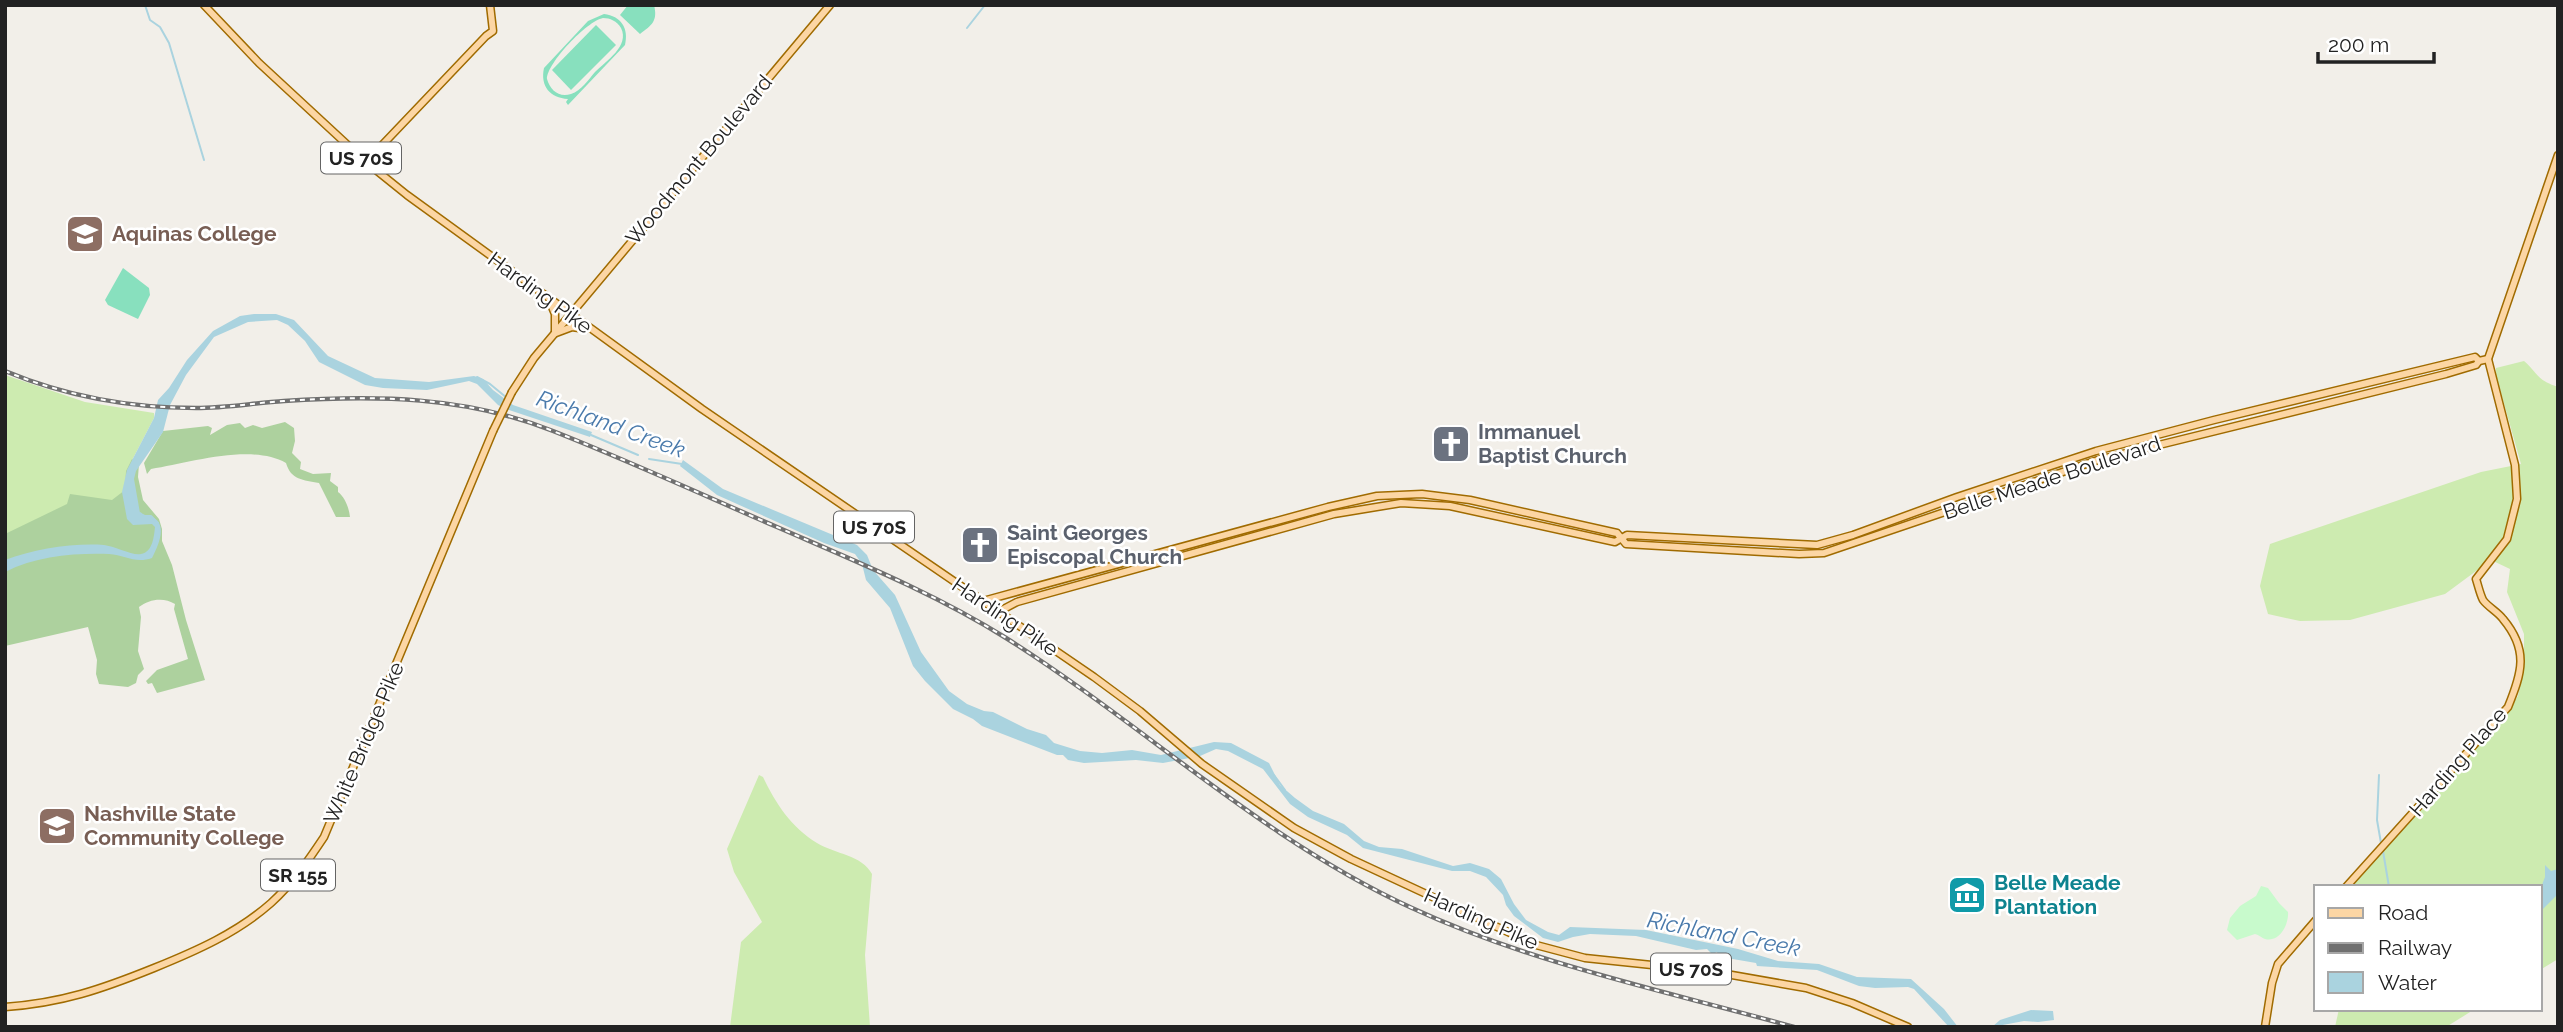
<svg xmlns="http://www.w3.org/2000/svg" width="2563" height="1032" font-family="Raleway,sans-serif">
<rect width="100%" height="100%" fill="#f2efe9"/>
<g fill="#cdebb0">
<path d="M2524 361C2538 373 2536 380 2558 387V959L2540 970V887H2348L2506 713 2518 696 2524 663V634L2507 592 2510 569 2491 560 2445 594 2350 620 2300 621 2268 614 2260 586 2270 544 2481 472 2521 464 2496 375V368Z"/>
<path d="M5 375 85 402 154 413V418L127 470 123 496 5 560Z"/>
<path d="M759 775 763 777C776 804 791 827 817 843 835 854 862 855 872 874L865 955 870 1027H730L741 942 762 922 734 872 727 849Z"/>
<path d="M2339 1009H2475L2446 1027H2335Z"/>
</g>
<g fill="#add19e">
<path d="M285 422 294 428 295 441 292 453 301 462 300 469 313 474 331 473 330 481 338 487V492C345 497 349 508 350 517H336L319 483C303 480 291 480 286 463 251 443 189 463 151 469L147 474 144 463 163 431 208 426 212 428 210 435 227 425 240 423 245 428 253 425 262 428Z"/>
<path d="M132 459 139 464 138 477 143 500 159 519 162 529V541L172 565 186 620 205 680 157 693 152 683 148 684 146 681 157 670 188 659 174 609 175 604C164 597 149 599 139 607L141 617 138 651 144 669 138 675 136 683 128 687 99 684 96 674 97 660 88 627 5 646V534L67 504 70 494 112 500 125 490 126 471Z"/>
</g>
<path fill="#c8facc" d="M2261 886 2268 888 2279 903 2288 912C2289 924 2280 943 2265 939 2262 938 2259 935 2255 934L2237 940 2227 930 2230 918 2240 906 2256 896Z"/>
<g fill="#88e0be" fill-rule="evenodd">
<path d="M628 5H654C658 21 652 25 640 34L620 15Z"/>
<path d="M604 14C621 16 629 28 625 45L568 105 566 102 568 99C550 98 540 86 544 68L588 21ZM603 18C610 18 617 21 621 28 630 46 606 61 595 72 589 79 581 91 571 94 559 98 550 90 547 79 547 63 587 21 603 18Z"/>
<path d="M596 25 616 45 571 90 552 70Z"/>
<path d="M123 268 149 288 150 295 138 319 108 305 105 300Z"/>
</g>
<g fill="#aad3df">
<path d="M254 314H276L294 320 328 356 375 378 429 382 474 376 483 379 493 390 513 405 592 432 590 437 509 410 498 405 477 384 469 381 427 390 383 388 365 385 319 362 305 341 288 325 277 320 248 322 214 337 186 375 170 405 163 432 136 471 134 479 140 513C144 515 147 515 151 517 169 523 158 546 152 558 135 564 125 555 109 554 73 553 37 556 5 572V560C35 549 72 543 104 545 114 546 133 556 141 554 153 552 154 536 155 527L152 524 133 525 127 519 122 492 127 470 154 418 158 400 169 388 187 360 213 331 240 316Z"/>
<path d="M683 460 723 489 857 545 867 555 873 570 895 595 921 652 949 691 967 704 984 711 993 712 1027 729 1046 735 1054 743 1080 751 1102 753 1132 750 1161 755 1214 742 1231 743 1269 763 1280 785 1295 798 1313 811 1344 824 1364 841 1379 847 1402 849 1453 866 1470 863 1489 869 1501 879 1514 904 1526 920 1548 932 1559 935 1570 927 1646 930 1738 949 1778 961 1819 964 1857 977 1911 979 1944 1009 1958 1027H1949L1914 989 1908 987 1875 988 1859 986 1817 970 1757 966 1756 963 1727 958 1716 952 1714 956 1707 949 1696 950 1636 936 1590 934 1573 937 1558 942 1543 938 1514 916 1506 905 1503 895 1486 877 1470 871H1452L1363 848 1347 835 1308 817 1290 804 1263 769 1228 751 1216 749 1200 756 1163 763 1136 760 1084 763 1068 760 1063 755H1057L982 726 973 719 953 709 925 681 913 666 890 608 866 580 862 564 855 554 824 543 717 495 680 466Z"/>
<path d="M2545 865 2551 871 2558 869V894L2540 912V890L2545 877Z"/>
<path d="M2031 1010 2053 1011 2054 1020 2038 1022 2024 1021 1992 1027 2000 1020Z"/>
</g>
<g fill="none" stroke-linecap="round" stroke-linejoin="round">
<g stroke="#aad3df" stroke-width="2">
<path d="M145 5 150 20 160 27 169 43 204 160"/>
<path d="M967 28 985 5"/>
<path d="M477 377 490 384 507 398"/>
<path d="M591 435 638 455"/>
<path d="M649 459 682 464"/>
<path d="M140 513 144 516H151L158 523"/>
<path d="M1274 775 1285 790"/>
<path d="M2379 775 2377 820 2381 843"/>
<path d="M2383 851 2389 887"/>
</g>
<defs>
<g id="major">
<path d="M204 5 259 63 366 162 407 195 702 409 1094 677 1140 711 1202 764 1294 828 1351 859 1536 945 1585 958 1709 971 1806 988 1852 1003 1908 1027"/>
<path d="M366 162 486 36 493 31 490 5"/>
<path d="M550 302 555 314V331"/>
<path d="M556 333 572 327 586 329"/>
<path d="M512 392 534 358 830 5"/>
<path d="M983 601 1328 507 1377 496 1422 494 1470 500 1617 533 1626 544 1799 554 1824 553 2098 460 2446 374 2476 365 2479 361 2488 359"/>
<path d="M998 612 1017 602 1334 514 1401 503 1450 506 1615 542 1627 535 1817 545 1853 535 1957 497 2096 451 2214 420 2475 357 2479 361"/>
<path d="M2346 887 2508 707C2522 673 2529 650 2503 619 2498 612 2488 607 2483 600 2480 594 2478 585 2476 579L2507 539 2517 499 2515 465 2488 359 2558 155"/>
<path d="M5 1007C62 1003 102 989 154 968 196 951 237 933 271 903 293 883 308 861 324 837L493 431"/>
<path d="M2265 1027 2272 983 2278 964 2316 920"/>
</g>
</defs>
<use href="#major" stroke="#a06b00" stroke-width="9"/>
<use href="#major" stroke="#fcd6a4" stroke-width="6"/>
<defs>
<path id="rail" d="M5 371C65 396 131 408 196 408 225 408 254 403 284 401 376 395 465 396 553 431 629 461 703 495 777 527 855 561 934 593 1006 638 1144 725 1262 839 1412 908 1533 964 1666 991 1794 1027"/>
</defs>
<use href="#rail" stroke="#707070" stroke-width="4.5"/>
<use href="#rail" stroke="#fff" stroke-width="2" stroke-dasharray="5" stroke-linecap="butt"/>
<defs>
<path id="major-bridge" d="M493 431 512 392"/>
</defs>
<use href="#major-bridge" stroke="#a06b00" stroke-width="9" stroke-linecap="butt"/>
<use href="#major-bridge" stroke="#fcd6a4" stroke-width="6"/>
</g>
<defs>
<symbol id="university-square" viewBox="-11 -11 22 22"><rect x="-9" y="-9" width="18" height="18" rx="4" fill="#8d6e63" stroke="#fff"/><path d="M0-5L7-2L0 1L-7-2ZM-4 1L0 2.5L4 1V4Q0 6-4 4Z" fill="#fff"/></symbol>
<symbol id="church-square" viewBox="-11 -11 22 22"><rect x="-9" y="-9" width="18" height="18" rx="4" fill="#6b7280" stroke="#fff"/><path d="M-1.2-6h2.4v3.5h3.3v2.4h-3.3V6h-2.4V-.1h-3.3v-2.4h3.3Z" fill="#fff"/></symbol>
<symbol id="museum-square" viewBox="-11 -11 22 22"><rect x="-9" y="-9" width="18" height="18" rx="4" fill="#0f9aa8" stroke="#fff"/><path d="M0-6L6-3V-2H-6V-3ZM-5-1h2V3h-2ZM-1-1h2V3h-2ZM3-1h2V3H3ZM-6 4H6V6H-6Z" fill="#fff"/></symbol>
</defs>
<g fill-rule="evenodd">
<use href="#university-square" x="63" y="212" width="44" height="44"/>
<use href="#church-square" x="1429" y="422" width="44" height="44"/>
<use href="#church-square" x="958" y="523" width="44" height="44"/>
<use href="#university-square" x="35" y="804" width="44" height="44"/>
<use href="#museum-square" x="1945" y="873" width="44" height="44"/>
</g>
<g text-anchor="middle" stroke-width="5" stroke-linejoin="round" paint-order="stroke">
<g fill="#fff" stroke="#646464" stroke-width="2">
<rect x="321" y="142.5" width="80" height="31" rx="5"/>
<rect x="834" y="511.5" width="80" height="31" rx="5"/>
<rect x="261" y="859.5" width="74" height="31" rx="5"/>
<rect x="1651" y="953.5" width="80" height="31" rx="5"/>
</g>
<g font-size="19" font-weight="bold" fill="#222">
<text x="361" y="165">US 70S</text>
<text x="874" y="534">US 70S</text>
<text x="298" y="882">SR 155</text>
<text x="1691" y="976">US 70S</text>
</g>
<g font-size="21" fill="#222" stroke="#fff">
<text transform="translate(699 160) rotate(-50)" y="7">Woodmont Boulevard</text>
<text transform="translate(540 293) rotate(36)" y="7">Harding Pike</text>
<text transform="translate(2052 478) rotate(-18)" y="7">Belle Meade Boulevard</text>
<text transform="translate(1005 617) rotate(34)" y="7">Harding Pike</text>
<text transform="translate(364 743) rotate(-67)" y="7">White Bridge Pike</text>
<text transform="translate(2458 762) rotate(-49)" y="7">Harding Place</text>
<text transform="translate(1481 919) rotate(24)" y="7">Harding Pike</text>
</g>
<g font-size="21" font-weight="bold" fill="#785e54" stroke="#fff" text-anchor="start">
<text x="112" y="241">Aquinas College</text>
<text x="84" y="821">Nashville State<tspan x="84" dy="24">Community College</tspan></text>
</g>
<g font-size="21" font-weight="bold" fill="#5b616d" stroke="#fff" text-anchor="start">
<text x="1478" y="439">Immanuel<tspan x="1478" dy="24">Baptist Church</tspan></text>
<text x="1007" y="540">Saint Georges<tspan x="1007" dy="24">Episcopal Church</tspan></text>
</g>
<g font-size="21" font-weight="bold" fill="#0d838f" stroke="#fff" text-anchor="start">
<text x="1994" y="890">Belle Meade<tspan x="1994" dy="24">Plantation</tspan></text>
</g>
<g font-size="23" font-style="italic" fill="#4a7aab" stroke="#fff">
<text transform="translate(611 424) rotate(20)" y="8">Richland Creek</text>
<text transform="translate(1724 934) rotate(11)" y="8">Richland Creek</text>
</g>
</g>
<rect width="2563" height="1032" fill="none" stroke="#222222" stroke-width="14"/>
<rect x="2314" y="885" width="228" height="126" fill="#ffffff" stroke="#a7a7a7" stroke-width="2"/>
<rect x="2328" y="908" width="35" height="10" fill="#fcd6a4" stroke="#a7a7a7" stroke-width="2"/>
<text x="2378" y="920" font-size="21" fill="#222222">Road</text>
<rect x="2328" y="943" width="35" height="10" fill="#707070" stroke="#a7a7a7" stroke-width="2"/>
<text x="2378" y="955" font-size="21" fill="#222222">Railway</text>
<rect x="2328" y="972" width="35" height="21" fill="#aad3df" stroke="#a7a7a7" stroke-width="2"/>
<text x="2378" y="990" font-size="21" fill="#222222">Water</text>
<path d="M2318 52v10h116v-10" fill="none" stroke="#222222" stroke-width="3.5"/>
<text x="2328" y="52" font-size="21" fill="#222222" stroke="#ffffff" stroke-width="5" paint-order="stroke">200 m</text>
</svg>
